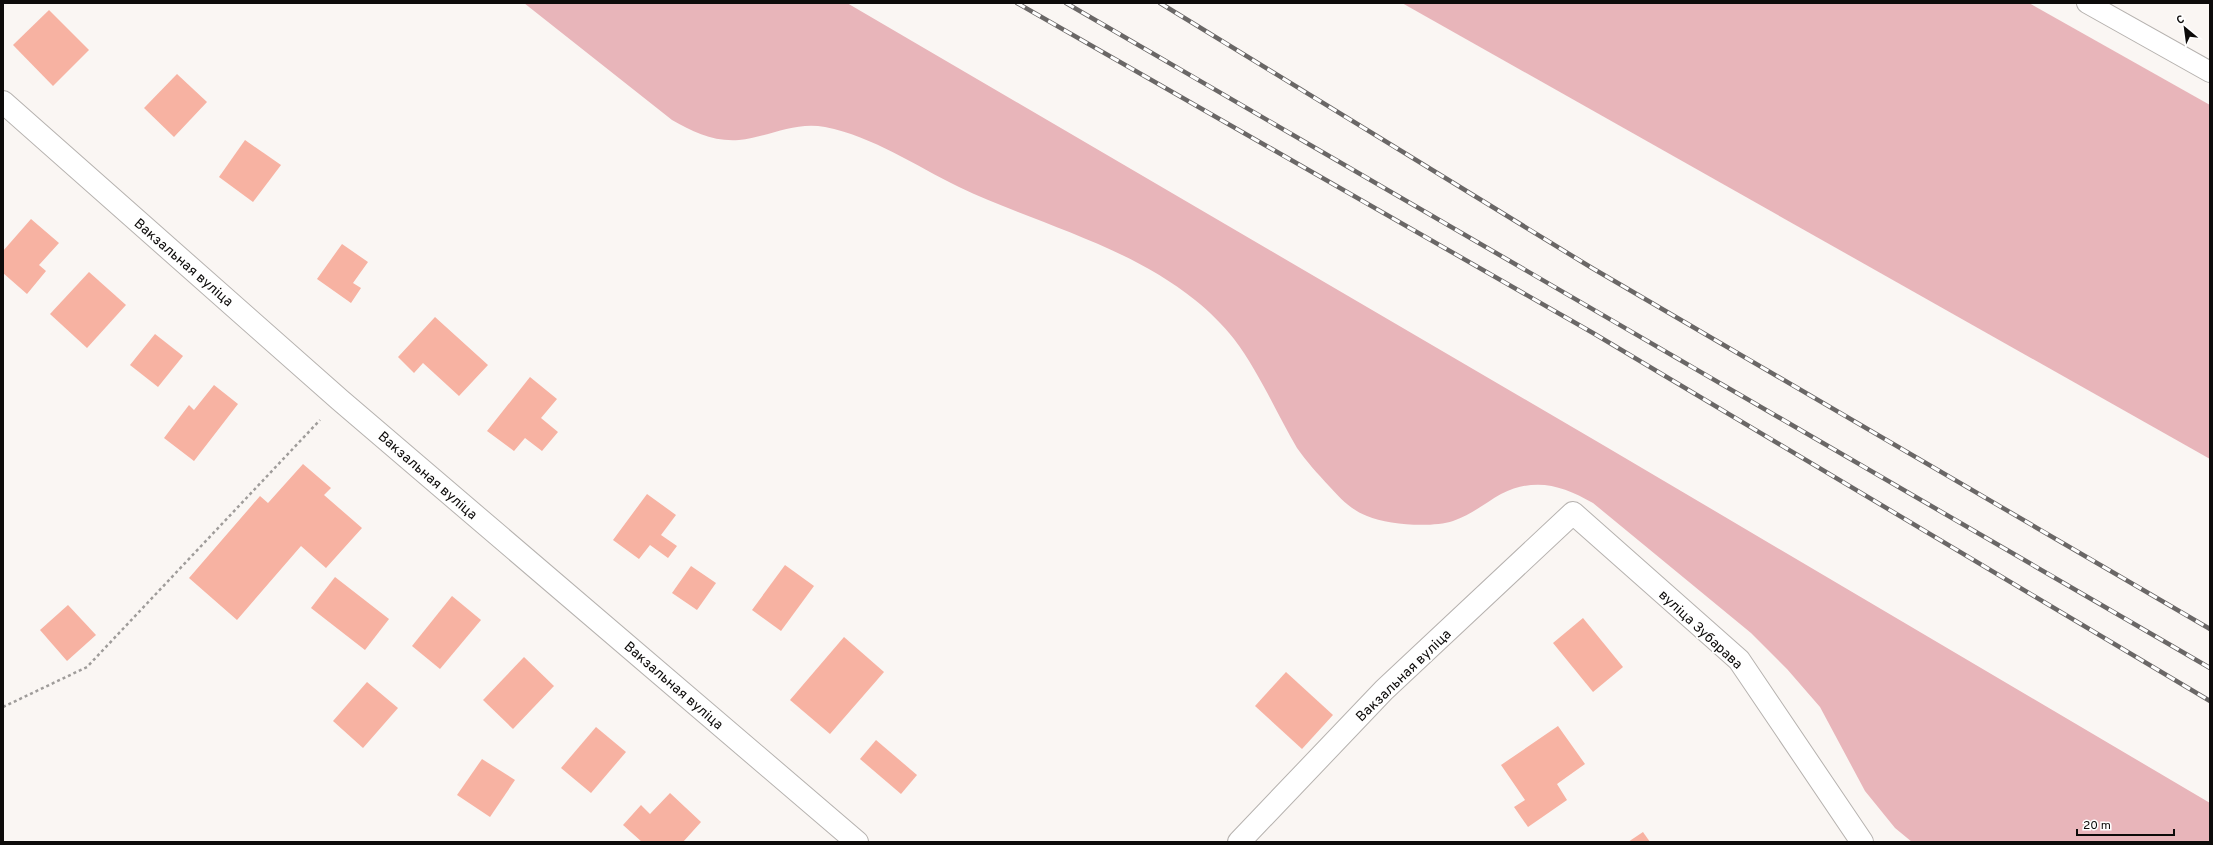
<svg xmlns="http://www.w3.org/2000/svg" width="2213" height="845" font-family="Overpass,sans-serif">
<rect width="100%" height="100%" fill="#faf6f3"/>
<g fill="#e8b5ba">
<path d="M524 3H847L1603 445 2210 803V842H1912L1895 828 1865 791 1820 707 1787 669 1751 633 1593 503C1562 485 1535 477 1501 494 1485 503 1471 515 1453 521 1431 528 1388 525 1367 516 1351 510 1340 498 1329 486 1318 474 1306 461 1297 448 1276 412 1259 372 1234 339 1223 325 1209 311 1195 300 1127 245 1037 224 959 187 914 165 874 137 825 127 795 121 768 137 739 140 714 142 693 132 672 120Z"/>
<path d="M1402 3H2029L2210 105V459Z"/>
</g>
<g fill="#f7b2a2">
<path d="M49 10 89 50 53 86 13 45Z"/>
<path d="M177 74 207 102 174 137 144 108Z"/>
<path d="M245 140 281 165 253 202 219 177Z"/>
<path d="M31 219 59 243 39 265 46 271 27 294 3 273V251Z"/>
<path d="M342 244 368 262 353 283 361 288 351 303 317 279Z"/>
<path d="M89 272 126 305 87 348 50 314Z"/>
<path d="M435 317 488 365 459 396 423 363 414 373 398 357Z"/>
<path d="M155 334 183 356 158 387 130 365Z"/>
<path d="M530 377 557 399 541 418 558 432 542 451 525 438 514 451 487 431Z"/>
<path d="M214 385 238 404 194 461 164 438 189 405 194 410Z"/>
<path d="M303 464 331 488 324 495 362 528 326 568 301 546 237 620 189 578 260 496 268 503Z"/>
<path d="M647 494 676 515 661 535 677 546 668 558 650 545 639 559 613 540Z"/>
<path d="M785 565 814 586 781 631 752 610Z"/>
<path d="M691 566 716 583 697 610 672 593Z"/>
<path d="M335 577 389 619 365 650 311 608Z"/>
<path d="M452 596 481 620 440 669 412 646Z"/>
<path d="M68 605 96 635 67 661 40 630Z"/>
<path d="M1583 618 1623 667 1593 692 1553 643Z"/>
<path d="M844 637 884 672 830 734 790 700Z"/>
<path d="M524 657 554 686 513 729 483 700Z"/>
<path d="M1286 672 1333 715 1302 749 1255 706Z"/>
<path d="M367 682 398 708 363 748 333 721Z"/>
<path d="M1558 726 1585 764 1557 784 1567 800 1528 827 1514 807 1525 800 1501 765Z"/>
<path d="M596 727 626 752 591 793 561 768Z"/>
<path d="M876 740 917 775 901 794 860 759Z"/>
<path d="M482 759 515 780 490 817 457 795Z"/>
<path d="M670 793 701 822 683 842H642L623 825 641 805 650 814Z"/>
<path d="M1643 832 1650 842H1628Z"/>
</g>
<g fill="none" stroke-linecap="round" stroke-linejoin="round">
<defs>
<path id="lane" d="M2087 3 2210 72"/>
<g id="street">
<path d="M3 102 340 400 857 842"/>
<path d="M1239 842 1384 690 1573 513 1739 660 1862 842"/>
</g>
</defs>
<use href="#lane" stroke="#b6b2af" stroke-width="22"/>
<use href="#street" stroke="#b6b2af" stroke-width="24"/>
<path stroke="#9f9c9a" stroke-width="2.5" stroke-dasharray="3 3" stroke-linecap="butt" d="M3 707 87 667 320 420"/>
<use href="#lane" stroke="#fff" stroke-width="20"/>
<use href="#street" stroke="#fff" stroke-width="22"/>
<defs>
<g id="rail">
<path d="M1017 3 1593 333 2210 701"/>
<path d="M1066 3 2210 668"/>
<path d="M1160 3 1592 268 2210 629"/>
</g>
</defs>
<use href="#rail" stroke="#6a6766" stroke-width="4.5"/>
<use href="#rail" stroke="#fff" stroke-width="3" stroke-dasharray="9" stroke-linecap="butt"/>
</g>
<g text-anchor="middle" stroke-width="3.5" stroke-linejoin="round" paint-order="stroke">
<g font-size="14" fill="#0d0b0a" stroke="#fff">
<text transform="translate(184 262) rotate(41)" y="5">Вакзальная вуліца</text>
<text transform="translate(428 475) rotate(41)" y="5">Вакзальная вуліца</text>
<text transform="translate(1701 629) rotate(43)" y="5">вуліца Зубарава</text>
<text transform="translate(1403 675) rotate(-44)" y="5">Вакзальная вуліца</text>
<text transform="translate(674 685) rotate(41)" y="5">Вакзальная вуліца</text>
</g>
</g>
<rect width="2213" height="845" fill="none" stroke="#0d0b0a" stroke-width="8"/>
<g transform="translate(2185 28) rotate(331)" stroke="#ffffff" stroke-width="3" paint-order="stroke">
<path d="M0-3L7 15L0 10L-7 15Z" fill="#0d0b0a"/>
<text y="-6" font-size="11" font-weight="bold" text-anchor="middle" fill="#0d0b0a">С</text>
</g>
<path d="M2077 829v6h97v-6" fill="none" stroke="#0d0b0a" stroke-width="2"/>
<text x="2083" y="829" font-size="12" fill="#0d0b0a" stroke="#ffffff" stroke-width="3" paint-order="stroke">20 m</text>
</svg>
